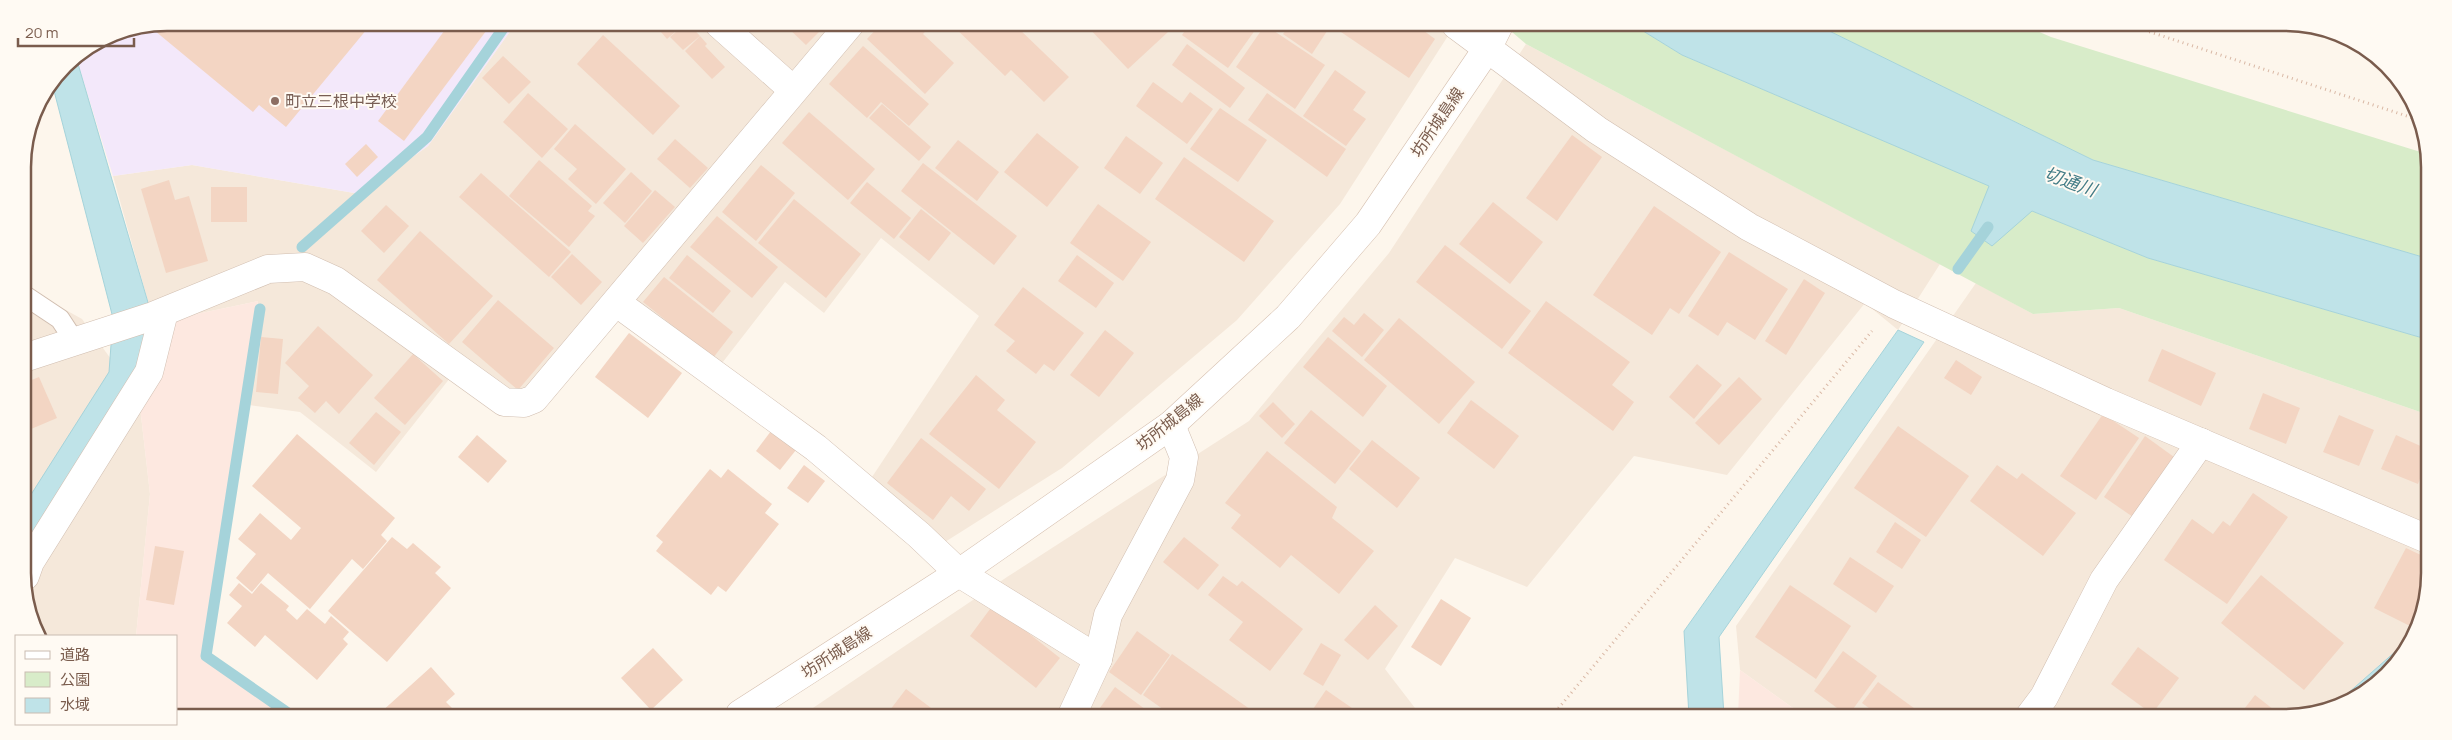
<svg xmlns="http://www.w3.org/2000/svg" width="2452" height="740" font-family="Manrope,'Noto Sans JP',sans-serif">
<rect width="100%" height="100%" fill="#fdf6ec"/>
<g fill="#f5e8da">
<path d="M516 23 1455 25 1340 204 1237 320 1062 468 945 542 870 480 979 316 881 238 824 313 785 282 719 367 609 293 520 397 465 359 376 472 300 412 242 404 258 301 154 323 113 176 192 165 360 194 428 146Z"/>
<path d="M1526 44 1940 264 1898 330 1865 303 1727 475 1634 456 1527 587 1455 558 1385 669 1415 708 1411 715 804 714 1007 577 1249 421 1389 253Z"/>
<path d="M1976 283 2033 314 2119 308 2426 414 2425 610 2380 682 2340 707 2294 717 1804 716 1740 670 1736 626Z"/>
<path d="M24 287 82 319 139 398 150 494 136 636H43L25 601Z"/>
</g>
<g fill="#fde8e0">
<path d="M258 301 204 657 285 713H176V636H136L150 494 139 398 154 323Z"/>
<path d="M1740 670 1804 716H1738Z"/>
</g>
<path fill="#f3e8fa" d="M167 23H516L428 146 360 194 192 165 113 176 76 57 112 33Z"/>
<g fill="#d8ecc9">
<path d="M1505 26H1635L1682 55 1990 186 1971 231 2032 211 2148 258 2426 339V414L2119 308 2033 314 1526 44Z"/>
<path d="M1819 26 2028 27 2051 37 2427 154 2426 258 2093 160Z"/>
</g>
<g fill="#bfe3e8" stroke="#a5d3da">
<path d="M1635 26H1819L2093 160 2426 258V339L2148 258 2032 211 1992 246 1971 231 1989 186 1682 55Z"/>
<path d="M76 57 154 323 147 357 25 549V504L109 372 113 318 52 83 65 65Z"/>
<path d="M1898 330 1924 342 1719 637 1724 716H1689L1684 631Z"/>
<path d="M2404 644 2380 682 2340 707 2330 709Z"/>
</g>
<g fill="none" stroke-linecap="round" stroke-linejoin="round">
<g stroke="#a5d3da" stroke-width="11">
<path d="M302 247 427 137 507 23"/>
<path d="M1958 269 1988 227"/>
<path d="M260 309 206 656 288 713"/>
</g>
</g>
<g fill="#f3d5c3">
<path d="M167 22 372 23 286 127 259 105 253 112 149 26Z"/>
<path d="M450 23H492L404 141 378 121Z"/>
<path d="M654 24H684L667 39Z"/>
<path d="M685 24H689L700 36 683 50 670 37Z"/>
<path d="M784 24H815L821 30 806 45Z"/>
<path d="M881 24H932L923 34 954 63 925 94 867 39Z"/>
<path d="M951 24H1014L1069 77 1044 102 1011 70 1005 76Z"/>
<path d="M1086 25H1161L1168 32 1128 69Z"/>
<path d="M1189 25H1256L1258 26 1228 68 1182 35Z"/>
<path d="M1265 25 1325 65 1295 109 1236 67Z"/>
<path d="M1290 25H1331L1312 54 1283 34Z"/>
<path d="M1346 25H1416L1435 39 1409 78 1341 32Z"/>
<path d="M603 35 680 106 653 135 577 64Z"/>
<path d="M700 36 707 44 705 46 725 67 712 79 685 51Z"/>
<path d="M1187 44 1245 88 1230 108 1172 65Z"/>
<path d="M863 46 929 104 909 126 881 102 867 118 829 84Z"/>
<path d="M503 56 531 82 509 104 482 78Z"/>
<path d="M1335 70 1366 92 1353 110 1366 119 1346 146 1303 116Z"/>
<path d="M1153 82 1182 103 1190 92 1213 109 1187 144 1136 106Z"/>
<path d="M528 93 568 129 542 158 503 122Z"/>
<path d="M1267 93 1346 149 1327 177 1248 120Z"/>
<path d="M882 104 931 147 919 161 869 118Z"/>
<path d="M1220 108 1267 140 1238 182 1190 149Z"/>
<path d="M809 112 875 169 848 200 782 143Z"/>
<path d="M575 124 626 169 596 204 568 179 577 169 554 149Z"/>
<path d="M1037 133 1079 167 1047 207 1004 172Z"/>
<path d="M1572 135 1602 157 1557 221 1526 198Z"/>
<path d="M1126 136 1163 163 1140 194 1104 168Z"/>
<path d="M675 139 708 168 690 188 657 159Z"/>
<path d="M958 140 999 172 977 201 935 168Z"/>
<path d="M366 144 378 157 357 177 345 164Z"/>
<path d="M1184 157 1274 221 1244 262 1155 199Z"/>
<path d="M539 160 592 206 588 211 595 216 569 247 509 196Z"/>
<path d="M923 163 1017 236 994 265 901 191Z"/>
<path d="M761 165 795 193 756 241 722 212Z"/>
<path d="M631 172 652 191 625 223 603 203Z"/>
<path d="M481 173 571 252 549 277 459 197Z"/>
<path d="M169 180 175 200 189 196 208 261 166 273 141 189Z"/>
<path d="M867 182 911 218 894 239 850 203Z"/>
<rect x="211" y="187" width="36" height="35"/>
<path d="M655 190 675 207 643 243 624 226Z"/>
<path d="M794 199 861 254 826 298 758 243Z"/>
<path d="M1493 202 1543 242 1510 284 1459 244Z"/>
<path d="M1098 204 1151 242 1123 281 1070 243Z"/>
<path d="M386 205 409 226 384 253 361 231Z"/>
<path d="M1654 206 1721 252 1679 314 1670 308 1652 335 1593 295Z"/>
<path d="M921 209 951 233 929 261 899 237Z"/>
<path d="M717 216 778 267 752 298 690 247Z"/>
<path d="M420 231 493 296 449 344 377 280Z"/>
<path d="M1445 245 1531 311 1502 349 1416 282Z"/>
<path d="M1729 252 1788 289 1755 340 1727 322 1718 336 1688 316Z"/>
<path d="M572 254 602 282 581 305 551 277Z"/>
<path d="M687 255 731 291 713 313 669 278Z"/>
<path d="M1077 255 1114 283 1096 308 1058 281Z"/>
<path d="M664 277 733 332 713 358 643 302Z"/>
<path d="M1804 279 1825 293 1786 355 1765 341Z"/>
<path d="M1023 287 1084 333 1054 371 1044 364 1036 374 1006 351 1015 341 994 325Z"/>
<path d="M498 300 554 348 518 390 462 342Z"/>
<path d="M1546 301 1630 362 1612 385 1634 402 1613 431 1508 353Z"/>
<path d="M24 309 28 310 29 338 24 339Z"/>
<path d="M1364 313 1384 330 1362 357 1332 331 1344 317 1354 325Z"/>
<path d="M1399 318 1475 382 1439 424 1364 360Z"/>
<path d="M318 326 373 375 339 414 326 401 315 413 298 398 309 386 285 363Z"/>
<path d="M1105 330 1134 353 1099 397 1070 375Z"/>
<path d="M629 333 682 373 648 418 595 377Z"/>
<path d="M261 337 283 339 278 394 256 392Z"/>
<path d="M1328 337 1387 386 1363 417 1303 367Z"/>
<path d="M2162 349 2216 373 2201 406 2148 381Z"/>
<path d="M413 354 443 381 405 425 374 398Z"/>
<path d="M1956 360 1982 377 1971 395 1944 378Z"/>
<path d="M1697 364 1722 385 1694 419 1669 397Z"/>
<path d="M976 375 1005 400 997 410 1036 442 999 489 929 434Z"/>
<path d="M39 377 57 418 24 432V383Z"/>
<path d="M1739 377 1762 399 1719 445 1695 423Z"/>
<path d="M2263 393 2300 408 2286 444 2249 429Z"/>
<path d="M1471 400 1519 436 1494 469 1447 433Z"/>
<path d="M1273 402 1295 424 1282 438 1259 416Z"/>
<path d="M1311 410 1361 451 1335 484 1284 443Z"/>
<path d="M376 412 401 432 374 465 349 443Z"/>
<path d="M2103 414 2139 438 2096 500 2060 476Z"/>
<path d="M2339 415 2374 430 2359 466 2323 452Z"/>
<path d="M1898 426 1969 476 1926 537 1854 488Z"/>
<path d="M771 431 796 450 780 470 756 451Z"/>
<path d="M297 434 395 518 381 535 387 541 363 569 352 559 310 609 268 573 252 592 236 578 256 554 238 539 260 513 291 540 301 528 252 486Z"/>
<path d="M477 435 507 461 488 483 458 457Z"/>
<path d="M2396 435 2425 448V466L2418 484 2381 469Z"/>
<path d="M2145 436 2174 457 2133 517 2104 497Z"/>
<path d="M921 438 986 489 969 511 951 496 933 520 887 483Z"/>
<path d="M1372 440 1420 478 1397 508 1349 469Z"/>
<path d="M1267 451 1337 507 1332 518 1374 551 1339 594 1291 555 1280 568 1231 528 1241 515 1225 503Z"/>
<path d="M804 465 825 481 808 503 787 488Z"/>
<path d="M1997 465 2017 479 2022 473 2076 513 2043 556 1970 501Z"/>
<path d="M710 469 721 478 728 469 772 504 765 513 779 524 726 592 718 586 711 595 656 551 663 542 656 536Z"/>
<path d="M2253 493 2288 517 2227 604 2164 560 2192 519 2213 534 2223 521 2230 526Z"/>
<path d="M1895 522 1921 540 1902 569 1876 552Z"/>
<path d="M392 537 407 549 413 543 441 567 435 573 451 588 387 662 328 611Z"/>
<path d="M1184 537 1219 565 1198 590 1163 562Z"/>
<path d="M155 546 184 551 174 605 146 600Z"/>
<path d="M2406 548 2425 557V610L2414 628 2374 608Z"/>
<path d="M1850 557 1894 586 1876 613 1833 584Z"/>
<path d="M2261 575 2344 643 2304 690 2221 623Z"/>
<path d="M1223 576 1237 586 1242 581 1303 629 1270 671 1229 640 1243 622 1208 595Z"/>
<path d="M239 583 252 594 261 583 289 606 286 610 297 620 307 609 325 624 331 616 349 632 343 639 348 644 317 680 265 635 255 647 227 623 242 606 229 595Z"/>
<path d="M1790 585 1851 626 1816 679 1755 637Z"/>
<path d="M1441 599 1471 618 1441 666 1411 647Z"/>
<path d="M993 605 1060 658 1036 688 970 636Z"/>
<path d="M1375 605 1398 626 1368 660 1344 640Z"/>
<path d="M1137 631 1170 655 1141 695 1109 672Z"/>
<path d="M1321 643 1341 655 1323 686 1303 674Z"/>
<path d="M2138 647 2179 678 2152 714 2111 684Z"/>
<path d="M653 648 683 680 651 710 621 678Z"/>
<path d="M1843 651 1877 676 1848 716 1814 691Z"/>
<path d="M1172 654 1254 712 1252 715H1165L1167 712 1143 695Z"/>
<path d="M431 667 455 694 446 702 457 713H380Z"/>
<path d="M1878 682 1918 711 1914 716H1880L1862 703Z"/>
<path d="M1115 687 1153 715H1100L1097 712Z"/>
<path d="M906 689 939 714H887Z"/>
<path d="M1326 690 1362 715H1309Z"/>
<path d="M2255 695 2283 717H2238Z"/>
<path d="M2058 709 2069 717H2052Z"/>
<path d="M1923 710 1932 716H1918Z"/>
<path d="M2217 711 2225 717H2212Z"/>
</g>
<g fill="none" stroke-linecap="round" stroke-linejoin="round">
<defs>
<path id="service" d="M24 295 60 319 75 342"/>
<g id="minor">
<path d="M719 24 793 90"/>
<path d="M1456 25 1597 130 1749 227 1894 304 2106 402 2425 538"/>
<path d="M617 303 816 448 919 535 959 573 1098 659"/>
<path d="M24 358 153 316 268 269 305 267 336 281 504 402 524 403 534 399 850 24"/>
<path d="M25 576 30 562 149 372 164 312"/>
<path d="M1072 715 1098 659 1108 615 1180 480 1184 457 1171 425"/>
<path d="M2029 717 2044 697 2104 580 2201 442"/>
</g>
<path id="secondary" d="M740 714 959 573 1171 425 1288 317 1368 224 1487 49 1499 25"/>
</defs>
<use href="#service" stroke="#d1beb0" stroke-width="21"/>
<use href="#minor" stroke="#d1beb0" stroke-width="29"/>
<use href="#secondary" stroke="#d6c0b0" stroke-width="29"/>
<g stroke="#d9b8a5" stroke-width="3" stroke-dasharray="1 4" stroke-linecap="butt">
<path d="M2135 27 2416 119"/>
<path d="M1552 716 1872 331"/>
</g>
<use href="#service" stroke="#fff" stroke-width="19"/>
<use href="#minor" stroke="#fff" stroke-width="28"/>
<use href="#secondary" stroke="#fff" stroke-width="28"/>
</g>
<circle fill="#8d6e63" stroke="#fffaf3" stroke-width="2" cx="275" cy="101" r="5"/>
<g text-anchor="middle" stroke-width="4" stroke-linejoin="round" paint-order="stroke">
<g font-size="16" fill="#785e54" stroke="#fffaf3" text-anchor="start">
<text x="285" y="107">町立三根中学校</text>
</g>
<g font-size="16" fill="#7a5c4d" stroke="#fffaf3">
<text transform="translate(1437 122) rotate(-56)" y="6">坊所城島線</text>
<text transform="translate(1169 422) rotate(-39)" y="6">坊所城島線</text>
<text transform="translate(836 652) rotate(-33)" y="6">坊所城島線</text>
</g>
<g font-size="18" font-style="italic" fill="#437c86" stroke="#fffaf3">
<text transform="translate(2070 182) rotate(20)" y="6">切通川</text>
</g>
</g>
<path d="M0 0H2452V740H0ZM167 31H2285A136 136 0 0 1 2421 167V573A136 136 0 0 1 2285 709H167A136 136 0 0 1 31 573V167A136 136 0 0 1 167 31Z" fill="#fffaf3" fill-rule="evenodd"/>
<path fill="none" stroke="#7a5c4d" stroke-width="2.5" d="M167 31H2285A136 136 0 0 1 2421 167V573A136 136 0 0 1 2285 709H167A136 136 0 0 1 31 573V167A136 136 0 0 1 167 31Z"/>
<rect x="15" y="635" width="162" height="90" fill="#fffaf3" stroke="#cabbb1"/>
<rect x="25" y="651" width="25" height="8" fill="#ffffff" stroke="#cabbb1"/>
<text x="60" y="660" font-size="15" fill="#7a5c4d">道路</text>
<rect x="25" y="672" width="25" height="15" fill="#d8ecc9" stroke="#cabbb1"/>
<text x="60" y="685" font-size="15" fill="#7a5c4d">公園</text>
<rect x="25" y="698" width="25" height="15" fill="#bfe3e8" stroke="#cabbb1"/>
<text x="60" y="710" font-size="15" fill="#7a5c4d">水域</text>
<path d="M18 38v8h116v-8" fill="none" stroke="#7a5c4d" stroke-width="2.5"/>
<text x="25" y="38" font-size="15" fill="#7a5c4d" stroke="#fffaf3" stroke-width="4" paint-order="stroke">20 m</text>
</svg>
